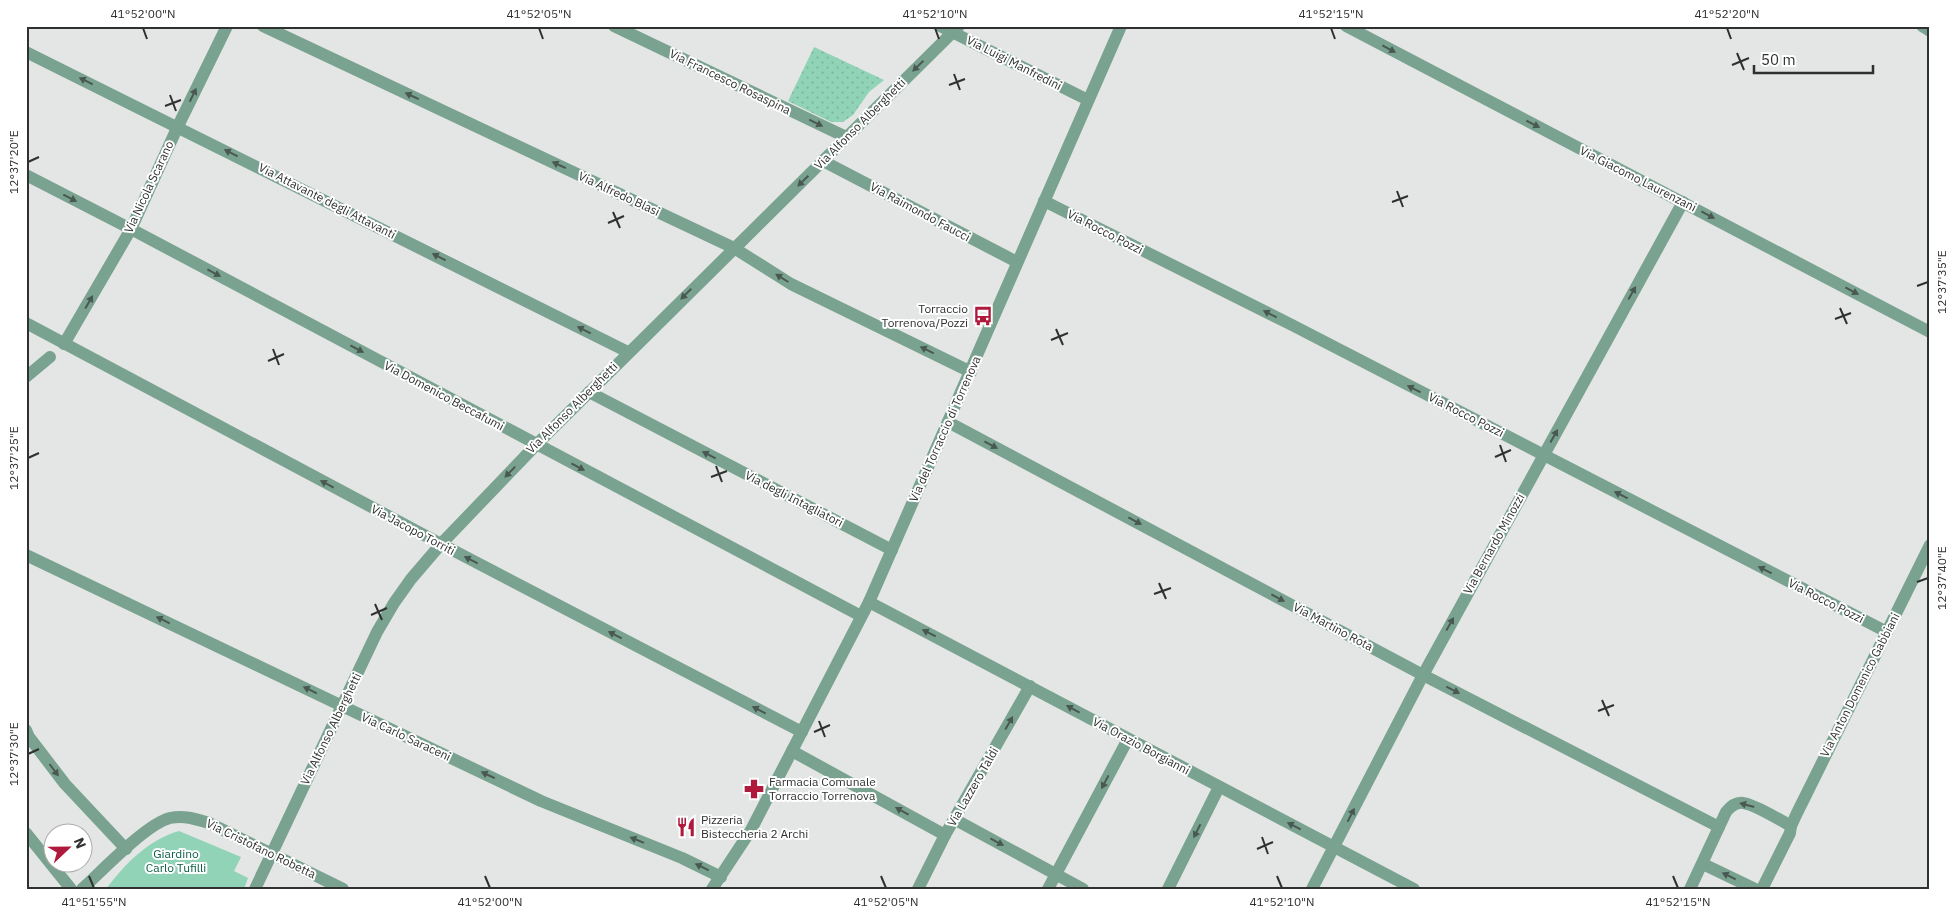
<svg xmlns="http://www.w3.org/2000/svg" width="1956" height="915" font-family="'IBM Plex Sans',sans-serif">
<defs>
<pattern id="grass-dots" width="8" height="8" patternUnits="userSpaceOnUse" patternTransform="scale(1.25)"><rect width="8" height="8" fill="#91d3b6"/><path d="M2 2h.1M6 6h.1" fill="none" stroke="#7db59d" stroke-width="1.8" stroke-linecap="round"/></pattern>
</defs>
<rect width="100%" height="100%" fill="#e3e6e4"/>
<path fill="url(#grass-dots)" d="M814 47 884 80 869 92 853 115 843 122H831L788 101Z"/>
<path fill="#91d3b6" d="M179 831 241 857 234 871 248 878 244 889H106C126 863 148 840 179 831Z"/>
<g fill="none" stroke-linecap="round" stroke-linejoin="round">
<g stroke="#7aa290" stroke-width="12">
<path d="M263 26 734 248 791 284 971 372"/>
<path d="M614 26 846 137"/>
<path d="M940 26 1088 100"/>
<path d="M1346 26 1930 332"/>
<path d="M1922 26 1930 31"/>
<path d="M26 52 628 352"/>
<path d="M823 161 1017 262"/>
<path d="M26 175 131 229 861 616"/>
<path d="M1044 201 1292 325 1887 632"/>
<path d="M26 323 441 544 802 732"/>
<path d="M64 344 131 229 178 126 227 26"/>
<path d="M26 377 50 357"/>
<path d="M589 392 892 550"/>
<path d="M948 422 1423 675 1719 827"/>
<path d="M26 555 541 801 682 858 721 877"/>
<path d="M869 602 1414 889"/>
<path d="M26 730 29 737 65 784 126 849"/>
<path d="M792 751 945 835"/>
<path d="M954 819 1083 889"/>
<path d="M26 833 71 889"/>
<path d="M1703 864 1755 889"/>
<path d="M82 889C102 871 146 824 170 818 184 815 196 819 209 823L343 889"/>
<path d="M255 889 377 632 394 603 411 579 441 544 536 445 959 26"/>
<path d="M712 889 751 830 869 602 1121 26"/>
<path d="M918 889 945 835 1030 686"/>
<path d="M1048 889 1128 739"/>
<path d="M1168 889 1219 787"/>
<path d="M1312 889 1423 675 1683 202"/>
<path d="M1690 889 1726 812C1731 806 1736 802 1743 803 1754 804 1780 820 1791 826"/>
<path d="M1762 889 1790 833 1791 826 1797 813 1930 545"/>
</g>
</g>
<defs><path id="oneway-solid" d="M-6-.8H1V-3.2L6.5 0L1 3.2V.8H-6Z" transform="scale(1.25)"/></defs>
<g fill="#495852">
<use href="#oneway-solid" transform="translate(1389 49) rotate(28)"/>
<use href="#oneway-solid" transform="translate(918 66) rotate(136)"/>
<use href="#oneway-solid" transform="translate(86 81) rotate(-154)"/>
<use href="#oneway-solid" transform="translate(193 95) rotate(-64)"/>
<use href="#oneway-solid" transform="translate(412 96) rotate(-155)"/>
<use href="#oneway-solid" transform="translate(816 123) rotate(26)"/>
<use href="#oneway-solid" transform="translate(1533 124) rotate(27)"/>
<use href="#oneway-solid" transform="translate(231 153) rotate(-153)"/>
<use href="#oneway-solid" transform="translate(559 165) rotate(-155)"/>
<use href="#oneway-solid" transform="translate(803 181) rotate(136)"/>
<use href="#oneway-solid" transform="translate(70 198) rotate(27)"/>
<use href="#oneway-solid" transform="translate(1708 215) rotate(28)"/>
<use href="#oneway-solid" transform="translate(439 257) rotate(-153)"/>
<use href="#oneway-solid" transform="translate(214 273) rotate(28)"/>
<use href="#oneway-solid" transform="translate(782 278) rotate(-148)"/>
<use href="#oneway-solid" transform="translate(1852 291) rotate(28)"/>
<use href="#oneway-solid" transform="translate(1632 293) rotate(-61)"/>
<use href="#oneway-solid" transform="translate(686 294) rotate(135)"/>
<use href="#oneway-solid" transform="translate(89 302) rotate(-60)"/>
<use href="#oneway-solid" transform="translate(1270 314) rotate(-153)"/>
<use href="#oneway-solid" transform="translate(584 330) rotate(-153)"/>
<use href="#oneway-solid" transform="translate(357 349) rotate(28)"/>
<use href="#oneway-solid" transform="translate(927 350) rotate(-154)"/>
<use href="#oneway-solid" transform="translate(1414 389) rotate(-153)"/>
<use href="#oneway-solid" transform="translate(1554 436) rotate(-61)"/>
<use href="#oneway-solid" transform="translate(991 445) rotate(28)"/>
<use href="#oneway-solid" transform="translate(709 455) rotate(-153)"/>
<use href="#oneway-solid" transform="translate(578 467) rotate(28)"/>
<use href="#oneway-solid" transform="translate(510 472) rotate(134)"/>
<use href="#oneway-solid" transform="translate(327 484) rotate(-152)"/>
<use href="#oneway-solid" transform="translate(1621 495) rotate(-153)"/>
<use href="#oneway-solid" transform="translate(1135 521) rotate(28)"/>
<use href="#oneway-solid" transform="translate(471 560) rotate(-153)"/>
<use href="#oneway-solid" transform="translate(1765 570) rotate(-153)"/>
<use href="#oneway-solid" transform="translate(1278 598) rotate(28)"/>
<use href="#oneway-solid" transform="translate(163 620) rotate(-154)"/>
<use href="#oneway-solid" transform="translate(1450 624) rotate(-61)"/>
<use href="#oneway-solid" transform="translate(929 633) rotate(-153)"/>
<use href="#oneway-solid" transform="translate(615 635) rotate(-153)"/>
<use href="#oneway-solid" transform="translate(310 690) rotate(-154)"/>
<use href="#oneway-solid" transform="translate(1453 690) rotate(27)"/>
<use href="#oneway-solid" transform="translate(1073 709) rotate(-151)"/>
<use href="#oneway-solid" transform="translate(759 710) rotate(-153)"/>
<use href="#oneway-solid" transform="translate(1009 723) rotate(-60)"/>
<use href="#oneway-solid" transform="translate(54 770) rotate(53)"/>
<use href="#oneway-solid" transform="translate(488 775) rotate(-155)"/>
<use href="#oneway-solid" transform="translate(1105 782) rotate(118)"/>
<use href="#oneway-solid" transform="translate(1747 805) rotate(-165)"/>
<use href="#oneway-solid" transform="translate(902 811) rotate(-151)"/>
<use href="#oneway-solid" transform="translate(1351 815) rotate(-63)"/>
<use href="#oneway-solid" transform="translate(1294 826) rotate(-153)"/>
<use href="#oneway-solid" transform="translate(1197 831) rotate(117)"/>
<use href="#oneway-solid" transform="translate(637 840) rotate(-158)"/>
<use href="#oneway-solid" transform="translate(997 842) rotate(28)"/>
<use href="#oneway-solid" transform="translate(702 867) rotate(-154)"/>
<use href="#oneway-solid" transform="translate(1729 876) rotate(-154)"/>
</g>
<path fill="none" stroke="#2f3030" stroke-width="2" d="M143 28 147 39M539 28 543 39M935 28 939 39M1331 28 1335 39M1727 28 1731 39M1737 53 1744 70M1732 65 1749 58M954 74 960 90M949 85 965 79M170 95 176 111M165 106 181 100M28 162 39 157M1397 191 1403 207M1392 202 1408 196M613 212 620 228M608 223 624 216M1917 286 1928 282M1840 308 1847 324M1835 319 1851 313M1056 329 1063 345M1051 340 1068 333M273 349 279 365M268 361 284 354M1500 445 1506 462M1495 457 1511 450M28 458 39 453M716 466 722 482M711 477 727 471M1917 582 1928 578M1159 583 1166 599M1154 594 1171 588M375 604 382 620M371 615 387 608M1602 700 1609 716M1598 711 1614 705M819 721 825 737M814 732 830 725M28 754 39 749M1262 837 1268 854M1257 849 1273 842M89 876 94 888M485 876 490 888M881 876 886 888M1277 876 1282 888M1673 876 1678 888"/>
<defs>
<symbol id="bus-bare" viewBox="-9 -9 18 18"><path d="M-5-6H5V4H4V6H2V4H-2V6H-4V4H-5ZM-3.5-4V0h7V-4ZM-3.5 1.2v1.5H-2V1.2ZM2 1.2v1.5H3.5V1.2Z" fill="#af1a3c" stroke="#fff" stroke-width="2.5" paint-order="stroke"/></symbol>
<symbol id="pharmacy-bare" viewBox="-9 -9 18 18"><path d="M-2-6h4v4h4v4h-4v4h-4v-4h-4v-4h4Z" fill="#af1a3c" stroke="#fff" stroke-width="2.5" paint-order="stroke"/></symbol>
<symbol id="restaurant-bare" viewBox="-9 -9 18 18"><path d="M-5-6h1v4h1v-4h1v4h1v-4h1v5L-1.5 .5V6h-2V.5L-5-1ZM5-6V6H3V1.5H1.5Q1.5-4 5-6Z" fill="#af1a3c" stroke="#fff" stroke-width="2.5" paint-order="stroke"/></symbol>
</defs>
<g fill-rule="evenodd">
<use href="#bus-bare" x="969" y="302" width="28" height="28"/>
<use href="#pharmacy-bare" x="740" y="775" width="28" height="28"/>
<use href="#restaurant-bare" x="672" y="813" width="28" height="28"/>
</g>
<g text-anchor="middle" stroke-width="4" stroke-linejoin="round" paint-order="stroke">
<g font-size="12" fill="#2f3030" stroke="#fff">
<text transform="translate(1014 63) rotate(27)" y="4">Via Luigi Manfredini</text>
<text transform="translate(730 82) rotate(26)" y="4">Via Francesco Rosaspina</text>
<text transform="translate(860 124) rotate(-45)" y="4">Via Alfonso Alberghetti</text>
<text transform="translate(1638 179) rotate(27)" y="4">Via Giacomo Laurenzani</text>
<text transform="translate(149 187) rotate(-65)" y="4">Via Nicola Scarano</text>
<text transform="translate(619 194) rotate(25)" y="4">Via Alfredo Blasi</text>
<text transform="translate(327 201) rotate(27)" y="4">Via Attavante degli Attavanti</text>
<text transform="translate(920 212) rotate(28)" y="4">Via Raimondo Faucci</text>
<text transform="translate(1105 232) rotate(27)" y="4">Via Rocco Pozzi</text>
<text transform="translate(444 396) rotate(28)" y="4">Via Domenico Beccafumi</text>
<text transform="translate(572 408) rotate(-45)" y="4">Via Alfonso Alberghetti</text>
<text transform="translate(1466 415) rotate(27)" y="4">Via Rocco Pozzi</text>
<text transform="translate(945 429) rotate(-66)" y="4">Via del Torraccio di Torrenova</text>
<text transform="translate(794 499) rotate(27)" y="4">Via degli Intagliatori</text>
<text transform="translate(413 530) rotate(28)" y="4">Via Jacopo Torriti</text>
<text transform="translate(1494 544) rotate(-61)" y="4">Via Bernardo Minozzi</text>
<text transform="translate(1826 601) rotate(27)" y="4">Via Rocco Pozzi</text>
<text transform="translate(1333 627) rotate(28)" y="4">Via Martino Rota</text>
<text transform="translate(1860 685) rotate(-63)" y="4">Via Anton Domenico Gabbiani</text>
<text transform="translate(331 729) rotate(-64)" y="4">Via Alfonso Alberghetti</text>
<text transform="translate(406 737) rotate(25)" y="4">Via Carlo Saraceni</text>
<text transform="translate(1141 746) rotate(28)" y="4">Via Orazio Borgianni</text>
<text transform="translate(973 787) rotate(-60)" y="4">Via Lazzero Taldi</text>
<text transform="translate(261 849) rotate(26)" y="4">Via Cristofano Robetta</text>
</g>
<g font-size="12" fill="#2f3030" stroke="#fff" text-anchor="start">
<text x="968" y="313" text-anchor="end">Torraccio<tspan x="968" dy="14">Torrenova/Pozzi</tspan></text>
<text x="769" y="786">Farmacia Comunale<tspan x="769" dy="14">Torraccio Torrenova</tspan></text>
<text x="701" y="824">Pizzeria<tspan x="701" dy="14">Bisteccheria 2 Archi</tspan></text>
</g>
<g font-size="12" fill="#095d44" stroke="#fff">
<text x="176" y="858">Giardino<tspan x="176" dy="14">Carlo Tufilli</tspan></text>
</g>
</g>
<rect width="1956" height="915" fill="none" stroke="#ffffff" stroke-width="55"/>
<g transform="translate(68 848) rotate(68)"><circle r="24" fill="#ffffff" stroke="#acacac"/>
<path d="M0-4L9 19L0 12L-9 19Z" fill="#af1a3c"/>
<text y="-8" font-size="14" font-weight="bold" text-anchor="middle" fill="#2f3030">N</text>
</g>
<path d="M1754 65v8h119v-8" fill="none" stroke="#2f3030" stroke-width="2.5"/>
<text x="1761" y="65" font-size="15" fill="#2f3030" stroke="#ffffff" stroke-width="4" paint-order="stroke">50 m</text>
<rect x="28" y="28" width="1900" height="860" fill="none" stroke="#2f3030" stroke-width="2"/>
<g font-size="12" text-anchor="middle" fill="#2f3030">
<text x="143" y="18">41°52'00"N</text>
<text x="539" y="18">41°52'05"N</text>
<text x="935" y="18">41°52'10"N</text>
<text x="1331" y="18">41°52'15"N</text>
<text x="1727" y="18">41°52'20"N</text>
<text transform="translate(14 162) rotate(-90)" y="4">12°37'20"E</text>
<text transform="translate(1942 282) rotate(-90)" y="4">12°37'35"E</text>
<text transform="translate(14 458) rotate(-90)" y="4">12°37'25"E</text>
<text transform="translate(1942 578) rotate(-90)" y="4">12°37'40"E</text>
<text transform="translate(14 754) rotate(-90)" y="4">12°37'30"E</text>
<text x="94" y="906">41°51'55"N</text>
<text x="490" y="906">41°52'00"N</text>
<text x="886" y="906">41°52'05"N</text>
<text x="1282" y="906">41°52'10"N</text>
<text x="1678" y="906">41°52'15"N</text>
</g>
</svg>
